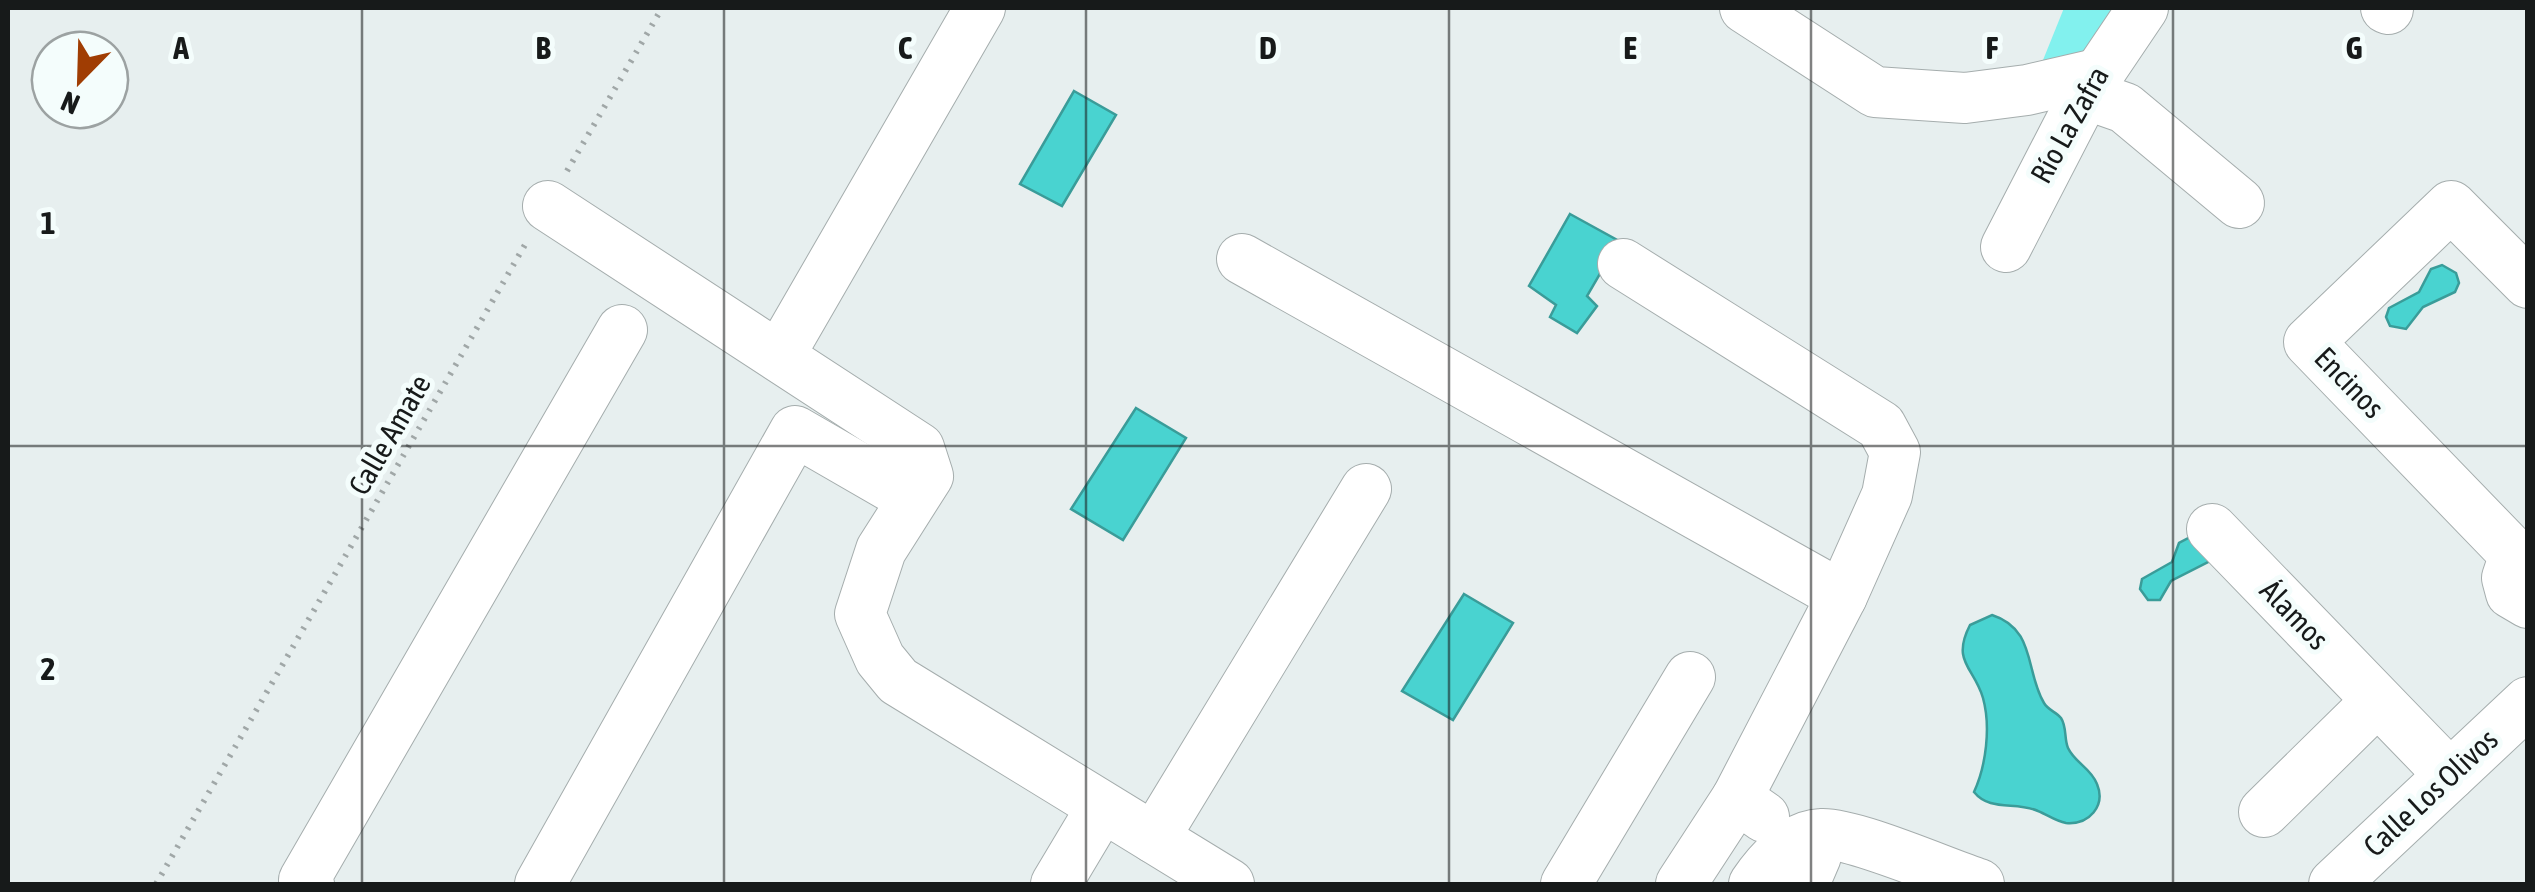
<svg xmlns="http://www.w3.org/2000/svg" width="2535" height="892" font-family="'Asap Condensed',sans-serif">
<rect width="100%" height="100%" fill="#e7efef"/>
<path fill="#82f1ee" d="M2064 8H2127L2079 68 2039 70Z"/>
<g fill="#49d3d0" stroke="#3a9c99" stroke-width="2.5">
<path d="M1074 91 1116 115 1062 206 1020 184Z"/>
<path d="M1570 214 1619 241 1587 296 1597 306 1577 333 1550 317 1556 305 1529 286Z"/>
<path d="M2442 265 2456 273 2459 283 2455 292 2423 307 2406 329 2390 326 2386 317 2389 308 2419 292 2431 269Z"/>
<path d="M1136 408 1186 438 1123 540 1071 509Z"/>
<path d="M2194 535 2210 557 2208 562 2171 581 2160 600H2148L2140 589 2142 579 2172 562 2179 543Z"/>
<path d="M1464 594 1513 623 1453 720 1402 691Z"/>
<path d="M1992 615C2036 629 2025 671 2044 703 2048 710 2056 712 2061 718 2067 727 2064 739 2068 748 2075 763 2091 768 2097 784 2106 806 2089 825 2066 823 2055 821 2048 815 2038 811 2016 801 1990 812 1974 792 1986 766 1991 727 1983 698 1974 667 1951 662 1970 625Z"/>
</g>
<g fill="none" stroke-linecap="round" stroke-linejoin="round">
<defs>
<g id="minor">
<path d="M1745 8 1875 92 1965 98 2027 90 2096 74"/>
<path d="M2386 8 2388 9"/>
<path d="M2085 94 2125 108 2239 203"/>
<path d="M548 206 919 448 928 476 881 550 860 614 880 659 898 681 1229 884"/>
<path d="M2006 247 2085 94 2143 8"/>
<path d="M1242 259 1842 596 1737 798"/>
<path d="M1623 264 1881 426 1895 452 1887 495 1842 596"/>
<path d="M779 356 980 8"/>
<path d="M2212 529 2450 775"/>
<path d="M2528 554 2512 563 2507 578 2511 593 2528 603"/>
<path d="M2517 557 2309 342 2451 206 2528 283"/>
<path d="M2264 812 2377 701"/>
<path d="M1154 838 1366 489"/>
<path d="M309 884 304 880 622 330"/>
<path d="M540 884 795 431 911 498"/>
<path d="M1056 884 1102 807"/>
<path d="M1566 884 1690 677"/>
<path d="M1681 884 1737 798 1764 817"/>
<path d="M1754 884C1768 863 1793 835 1821 834 1852 832 1945 873 1979 884"/>
<path d="M1804 884 1816 856"/>
<path d="M2334 884 2528 702"/>
</g>
</defs>
<use href="#minor" stroke="#a5adad" stroke-width="52"/>
<g stroke="#a0a7a7" stroke-width="6" stroke-dasharray="2.5 8" stroke-linecap="butt">
<path d="M567 171 662 8"/>
<path d="M156 884 526 243"/>
</g>
<use href="#minor" stroke="#fff" stroke-width="50"/>
</g>
<path fill="none" stroke="#171a1a" stroke-width="2.5" stroke-opacity="0.55" d="M362 8V884M724 8V884M1086 8V884M1449 8V884M1811 8V884M2173 8V884M8 446H2528"/>
<g text-anchor="middle" stroke-width="10" stroke-linejoin="round" paint-order="stroke">
<g font-size="30" fill="#171a1a" stroke="#f4fdfc">
<text transform="translate(2070 125) rotate(-61)" y="10">Río La Zafra</text>
<text transform="translate(2349 383) rotate(46)" y="10">Encinos</text>
<text transform="translate(390 435) rotate(-60)" y="10">Calle Amate</text>
<text transform="translate(2294 615) rotate(46)" y="10">Álamos</text>
<text transform="translate(2431 793) rotate(-43)" y="10">Calle Los Olivos</text>
</g>
</g>
<g font-size="32" text-anchor="middle" font-weight="bold" fill="#171a1a" stroke="#f4fdfc" stroke-width="10" stroke-linejoin="round" paint-order="stroke">
<text x="181" y="59">A</text>
<text x="543" y="59">B</text>
<text x="905" y="59">C</text>
<text x="1268" y="59">D</text>
<text x="1630" y="59">E</text>
<text x="1992" y="59">F</text>
<text x="2354" y="59">G</text>
<text x="48" y="234">1</text>
<text x="48" y="680">2</text>
</g>
<rect width="2535" height="892" fill="none" stroke="#171a1a" stroke-width="20"/>
<g transform="translate(80 80) rotate(203)"><circle r="48" fill="#f4fdfc" stroke="#9ca2a2" stroke-width="2.5"/>
<path d="M0-8L18 38L0 25L-18 38Z" fill="#a03d03"/>
<text y="-15" font-size="28" font-weight="bold" text-anchor="middle" fill="#171a1a">N</text>
</g>
</svg>
